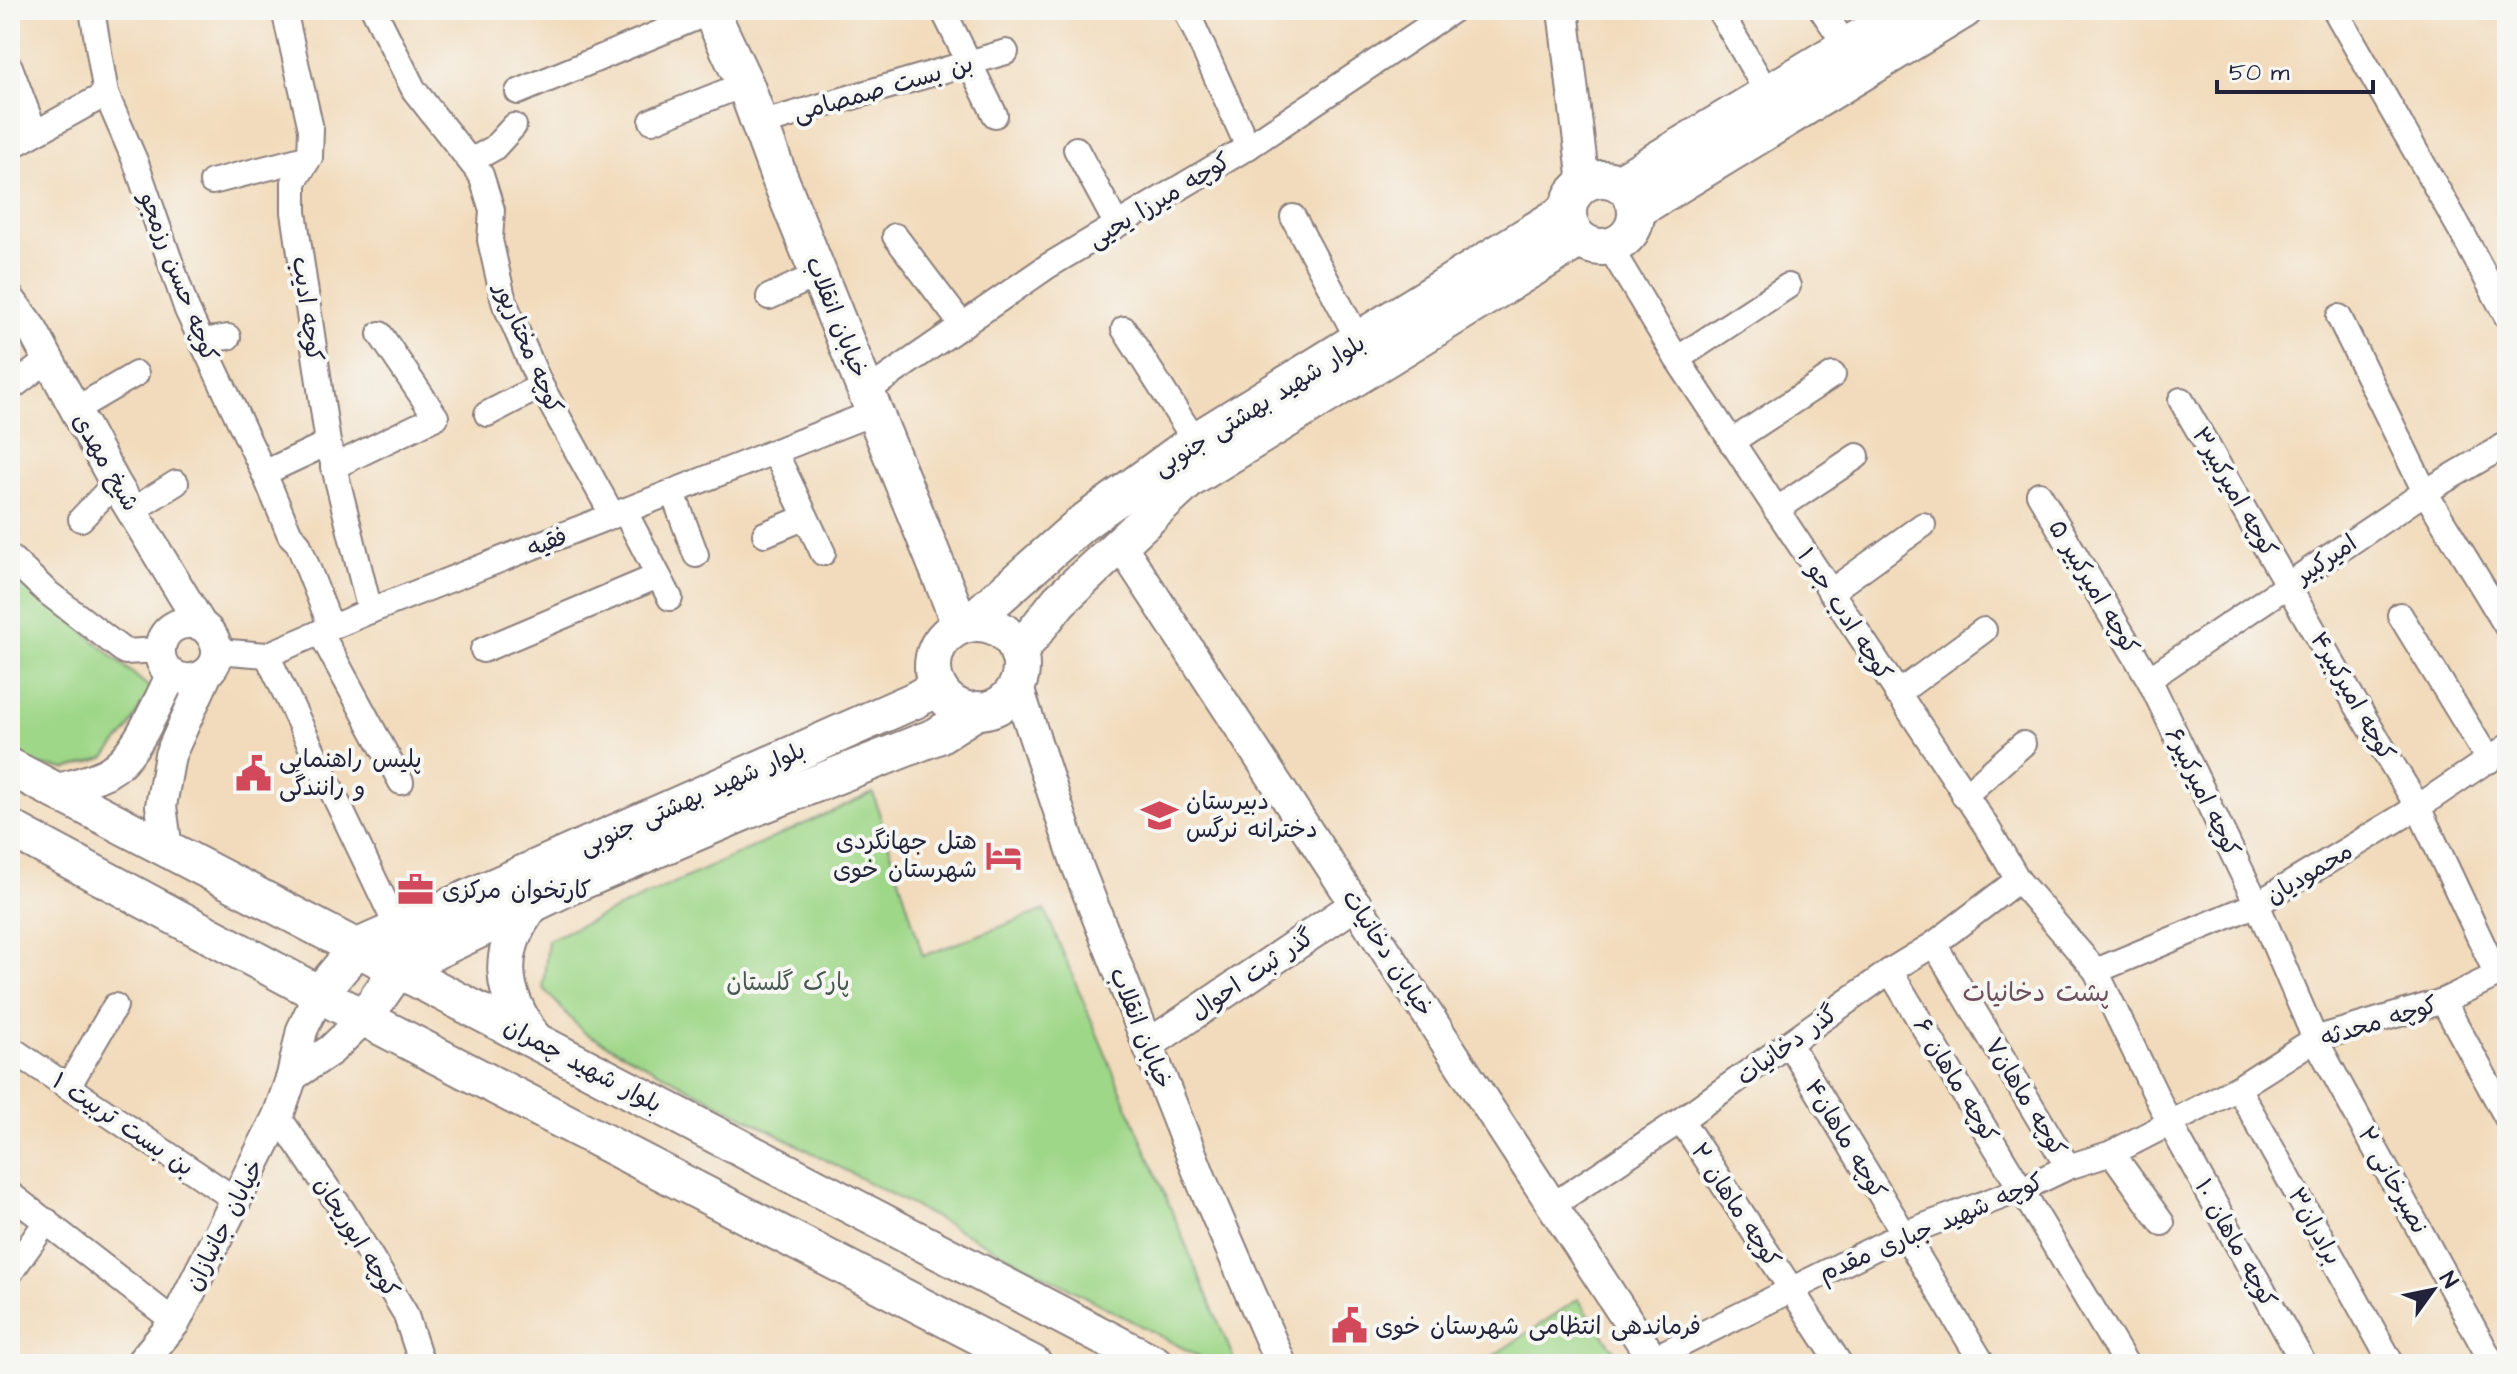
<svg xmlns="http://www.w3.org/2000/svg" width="2517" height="1374" font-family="'Architects Daughter','Playpen Sans Arabic',sans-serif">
<rect width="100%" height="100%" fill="#f6f6f2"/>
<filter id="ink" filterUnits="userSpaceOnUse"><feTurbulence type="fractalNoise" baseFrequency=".0125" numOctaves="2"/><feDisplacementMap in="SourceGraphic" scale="16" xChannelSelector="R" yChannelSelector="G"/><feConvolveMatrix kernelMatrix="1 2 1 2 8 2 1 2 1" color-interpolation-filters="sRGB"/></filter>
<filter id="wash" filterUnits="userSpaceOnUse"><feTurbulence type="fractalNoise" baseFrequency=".006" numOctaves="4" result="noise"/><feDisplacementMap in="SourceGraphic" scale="32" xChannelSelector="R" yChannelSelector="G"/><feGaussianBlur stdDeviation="1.8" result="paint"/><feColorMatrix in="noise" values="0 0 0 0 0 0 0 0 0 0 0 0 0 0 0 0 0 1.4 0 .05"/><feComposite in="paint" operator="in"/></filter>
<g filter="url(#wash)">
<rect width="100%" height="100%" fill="#f2dbbc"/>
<g fill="#9fd788" stroke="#607c62" stroke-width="2">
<path d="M10 569 151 689 127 732 104 758 66 769 34 764 10 751Z"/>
<path d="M873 793 923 956 1045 910 1236 1364H1213L583 1032 543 988 548 940Z"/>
<path d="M1578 1299 1624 1364H1481Z"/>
</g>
</g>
<g filter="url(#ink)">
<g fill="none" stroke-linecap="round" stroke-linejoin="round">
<defs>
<g id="minor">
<path d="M92 10 106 94 136 163 187 310 264 473 290 535 298 543 331 627"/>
<path d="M284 10 311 129 310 157 294 182V212L328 443 370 611"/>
<path d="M374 10 414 90 481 175 492 210 490 240 504 302 541 386 613 516"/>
<path d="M943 10 995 115"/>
<path d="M1186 10 1248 147"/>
<path d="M1719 10 1768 94"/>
<path d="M1822 10 1847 47"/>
<path d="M2335 10 2460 229 2507 317"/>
<path d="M10 67 35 133"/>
<path d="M518 92 710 12"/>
<path d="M652 121 745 84"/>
<path d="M760 124 1006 52"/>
<path d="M10 147 106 94"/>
<path d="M1076 149 1117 225"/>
<path d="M471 161 494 148 514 126"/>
<path d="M212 182 310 157"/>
<path d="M1293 217 1359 341"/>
<path d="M895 236 962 325"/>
<path d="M1609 246 1677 359 1988 829 2018 880 2096 971 2169 1122 2304 1364"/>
<path d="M769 297 819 274"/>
<path d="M2339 317 2425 492 2507 627"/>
<path d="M1124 329 1195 441"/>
<path d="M201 341 228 337"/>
<path d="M1677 359 1788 286"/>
<path d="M10 389 49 359"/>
<path d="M867 391 1048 266 1248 147 1453 10"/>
<path d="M2181 400 2353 699 2418 807 2497 975"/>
<path d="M76 409 136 374"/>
<path d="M487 414 541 386"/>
<path d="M1731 442 1833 375"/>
<path d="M775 452 823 553"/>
<path d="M333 467 436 417 380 334"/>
<path d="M264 473 328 443"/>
<path d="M673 493 696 555"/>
<path d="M2039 494 2149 679 2257 904 2315 1039 2493 1364"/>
<path d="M133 510 176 483"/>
<path d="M1776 510 1857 456"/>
<path d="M625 512 670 598"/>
<path d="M81 519 115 483"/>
<path d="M765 534 806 517"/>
<path d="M10 557 47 592 125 652 159 650"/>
<path d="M1830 592 1923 525"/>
<path d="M2400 615 2489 761"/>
<path d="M320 632 401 782"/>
<path d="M483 650 658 576"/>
<path d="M217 651 267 655 370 611 875 412"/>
<path d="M267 655 398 929V943"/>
<path d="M2149 679 2425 492 2507 444"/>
<path d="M1897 694 1984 630"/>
<path d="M1964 796 2023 744"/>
<path d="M1934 944 2068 1167"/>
<path d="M1890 971 2126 1364"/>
<path d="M2096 971 2257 904 2418 807 2507 747"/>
<path d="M2443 1001 2507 1118"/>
<path d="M1789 1044 1983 1364"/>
<path d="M10 1048 236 1200"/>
<path d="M68 1087 115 1006"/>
<path d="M2238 1088 2392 1364"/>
<path d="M278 1116 343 1211 405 1313 422 1364"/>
<path d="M1681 1120 1840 1364"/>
<path d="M2112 1153 2162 1223"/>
<path d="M10 1194 175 1322"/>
<path d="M1553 1205 1681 1120 1890 971 1934 944 2018 880"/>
<path d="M10 1273 47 1221"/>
<path d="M1652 1359 1903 1234 2022 1189 2068 1167 2112 1153 2238 1088 2315 1039 2443 1001 2507 970"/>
</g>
<g id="tertiary">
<path d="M1563 10 1584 183"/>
<path d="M10 300 33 331 115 483 201 625C217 636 224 657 208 672 201 678 193 680 185 679 144 673 156 611 201 625"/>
<path d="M1120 544 1656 1364"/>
<path d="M1017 685 1077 865 1203 1184 1281 1364"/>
<path d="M55 790C71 785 92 781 108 772 137 756 157 703 172 674"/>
<path d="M167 849 161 806 170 755 207 673"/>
<path d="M1148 1045 1356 904"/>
<path d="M292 1076 331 1050 364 1018"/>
<path d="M140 1364 175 1322 278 1116 292 1076 302 1030 319 994"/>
</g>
<g id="secondary">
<path d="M710 10 745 84 778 174 961 626"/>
<circle cx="1602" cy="213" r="34"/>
<path d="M1619 183 1906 10"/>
<path d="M1637 210 1964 10"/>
<circle cx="977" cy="667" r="44"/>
<path d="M968 624 1080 525 1195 441 1568 210"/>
<path d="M1018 653 1059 601 1189 480 1580 239"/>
<path d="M10 767 1155 1364"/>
<path d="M10 828 364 1018 1033 1364"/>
<path d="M532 904C495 950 500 992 533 1038"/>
<path d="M319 994 358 947 915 700 938 687"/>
<path d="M364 1018 399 968 570 886 744 812 937 736 978 710"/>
</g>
</defs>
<use href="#minor" stroke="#8a7e7c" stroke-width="28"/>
<use href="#tertiary" stroke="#8a7e7c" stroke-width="34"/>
<use href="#secondary" stroke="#8a7e7c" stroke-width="40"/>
<use href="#minor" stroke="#fff" stroke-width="24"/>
<use href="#tertiary" stroke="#fff" stroke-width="30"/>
<use href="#secondary" stroke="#fff" stroke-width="36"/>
</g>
</g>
<defs>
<symbol id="civic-bare" viewBox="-9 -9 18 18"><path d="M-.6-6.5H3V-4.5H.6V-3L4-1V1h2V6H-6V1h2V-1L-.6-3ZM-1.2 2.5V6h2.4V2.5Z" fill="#d1495b" stroke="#f6f6f2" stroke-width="2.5" paint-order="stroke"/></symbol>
<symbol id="school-bare" viewBox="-9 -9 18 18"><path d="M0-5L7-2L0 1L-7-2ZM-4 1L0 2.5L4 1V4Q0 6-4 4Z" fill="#d1495b" stroke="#f6f6f2" stroke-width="2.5" paint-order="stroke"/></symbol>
<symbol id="hotel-bare" viewBox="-9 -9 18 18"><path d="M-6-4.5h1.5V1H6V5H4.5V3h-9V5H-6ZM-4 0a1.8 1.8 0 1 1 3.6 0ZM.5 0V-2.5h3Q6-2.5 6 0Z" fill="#d1495b" stroke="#f6f6f2" stroke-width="2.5" paint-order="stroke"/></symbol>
<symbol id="office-bare" viewBox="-9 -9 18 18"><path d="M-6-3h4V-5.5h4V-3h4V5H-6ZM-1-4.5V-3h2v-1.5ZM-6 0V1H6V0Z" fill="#d1495b" stroke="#f6f6f2" stroke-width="2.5" paint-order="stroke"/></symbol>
</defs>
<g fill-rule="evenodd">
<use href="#civic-bare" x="228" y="748" width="51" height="51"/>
<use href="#school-bare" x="1134" y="790" width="51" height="51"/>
<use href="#hotel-bare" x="978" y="830" width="51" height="51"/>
<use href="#office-bare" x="390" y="864" width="51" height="51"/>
<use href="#civic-bare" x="1324" y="1300" width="51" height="51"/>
</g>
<g text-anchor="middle" stroke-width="8" stroke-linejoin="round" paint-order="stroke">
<g font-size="24" fill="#22223b" stroke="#f6f6f2">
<text transform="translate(883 88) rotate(-16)" y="8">بن بست صمصامی</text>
<text transform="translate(1159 200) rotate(-31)" y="8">کوچه میرزا یحیی</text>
<text transform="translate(179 277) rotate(69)" y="8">کوچه حسن رزمجو</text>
<text transform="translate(308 309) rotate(82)" y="8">کوچه ادیب</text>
<text transform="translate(837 317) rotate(68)" y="8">خیابان انقلاب</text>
<text transform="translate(529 348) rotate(67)" y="8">کوچه مختارپور</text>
<text transform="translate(1259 405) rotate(-32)" y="8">بلوار شهید بهشتی جنوبی</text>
<text transform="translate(106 462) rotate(60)" y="8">شیخ مهدی</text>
<text transform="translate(2235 492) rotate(60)" y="8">کوچه امیرکبیر۳</text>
<text transform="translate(547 542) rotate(-21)" y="8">فقیه</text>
<text transform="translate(2326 559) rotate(-34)" y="8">امیرکبیر</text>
<text transform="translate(2094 587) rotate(59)" y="8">کوچه امیرکبیر ۵</text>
<text transform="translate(1845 614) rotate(57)" y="8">کوچه ادب جو ۱</text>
<text transform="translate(2353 696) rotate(60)" y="8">کوچه امیرکبیر۴</text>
<text transform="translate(2203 792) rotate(64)" y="8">کوچه امیرکبیر۶</text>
<text transform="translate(692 798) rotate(-24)" y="8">بلوار شهید بهشتی جنوبی</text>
<text transform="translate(2309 873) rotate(-31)" y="8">محمودیان</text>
<text transform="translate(1388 953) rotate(57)" y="8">خیابان دخانیات</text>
<text transform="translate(1252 974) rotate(-34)" y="8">گذر ثبت احوال</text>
<text transform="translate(2379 1021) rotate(-17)" y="8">کوچه محدثه</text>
<text transform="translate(1141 1028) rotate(68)" y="8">خیابان انقلاب</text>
<text transform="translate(1787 1045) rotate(-36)" y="8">گذر دخانیات</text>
<text transform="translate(583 1065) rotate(28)" y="8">بلوار شهید چمران</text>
<text transform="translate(1956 1080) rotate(59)" y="8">کوچه ماهان ۶</text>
<text transform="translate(2026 1097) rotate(59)" y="8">کوچه ماهان۷</text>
<text transform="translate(123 1124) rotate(34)" y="8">بن بست تربیت ۱</text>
<text transform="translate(1846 1139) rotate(59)" y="8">کوچه ماهان۴</text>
<text transform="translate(2393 1180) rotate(61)" y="8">نصیرخانی ۲</text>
<text transform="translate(1736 1205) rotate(57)" y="8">کوچه ماهان ۲</text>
<text transform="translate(224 1225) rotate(-63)" y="8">خیابان جانبازان</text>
<text transform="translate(2315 1226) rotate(61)" y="8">برادران۳</text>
<text transform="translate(1931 1227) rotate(-23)" y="8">کوچه شهید جباری مقدم</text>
<text transform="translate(357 1237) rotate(58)" y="8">کوچه ابوریحان</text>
<text transform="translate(2236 1243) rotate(61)" y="8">کوچه ماهان ۱۰</text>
</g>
<g font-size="24" fill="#22223b" stroke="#f6f6f2" text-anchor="start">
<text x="279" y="767">پلیس راهنمایی<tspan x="279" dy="28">و رانندگی</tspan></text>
<text x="1186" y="809">دبیرستان<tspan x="1186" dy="28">دخترانه نرگس</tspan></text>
<text x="977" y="849" text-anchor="end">هتل جهانگردی<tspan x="977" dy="28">شهرستان خوی</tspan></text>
<text x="442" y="898">کارتخوان مرکزی</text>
<text x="1375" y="1334">فرماندهی انتظامی شهرستان خوی</text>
</g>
<g font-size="24" fill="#485852" stroke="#f6f6f2">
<text x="788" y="990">پارک گلستان</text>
</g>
<g font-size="26" fill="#6c4e5d" stroke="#f6f6f2">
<text x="2036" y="1001">پشت دخانیات</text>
</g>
</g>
<rect width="2517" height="1374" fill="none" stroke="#f6f6f2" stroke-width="40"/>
<g transform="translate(2433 1290) rotate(57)" stroke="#f6f6f2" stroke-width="6" paint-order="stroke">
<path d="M0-6L14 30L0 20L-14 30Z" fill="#22223b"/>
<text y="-12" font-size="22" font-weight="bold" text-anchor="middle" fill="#22223b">N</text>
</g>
<path d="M2217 80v12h156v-12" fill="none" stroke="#22223b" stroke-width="4"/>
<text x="2229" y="80" font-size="24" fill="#22223b" stroke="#f6f6f2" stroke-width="6" paint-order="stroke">50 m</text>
</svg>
